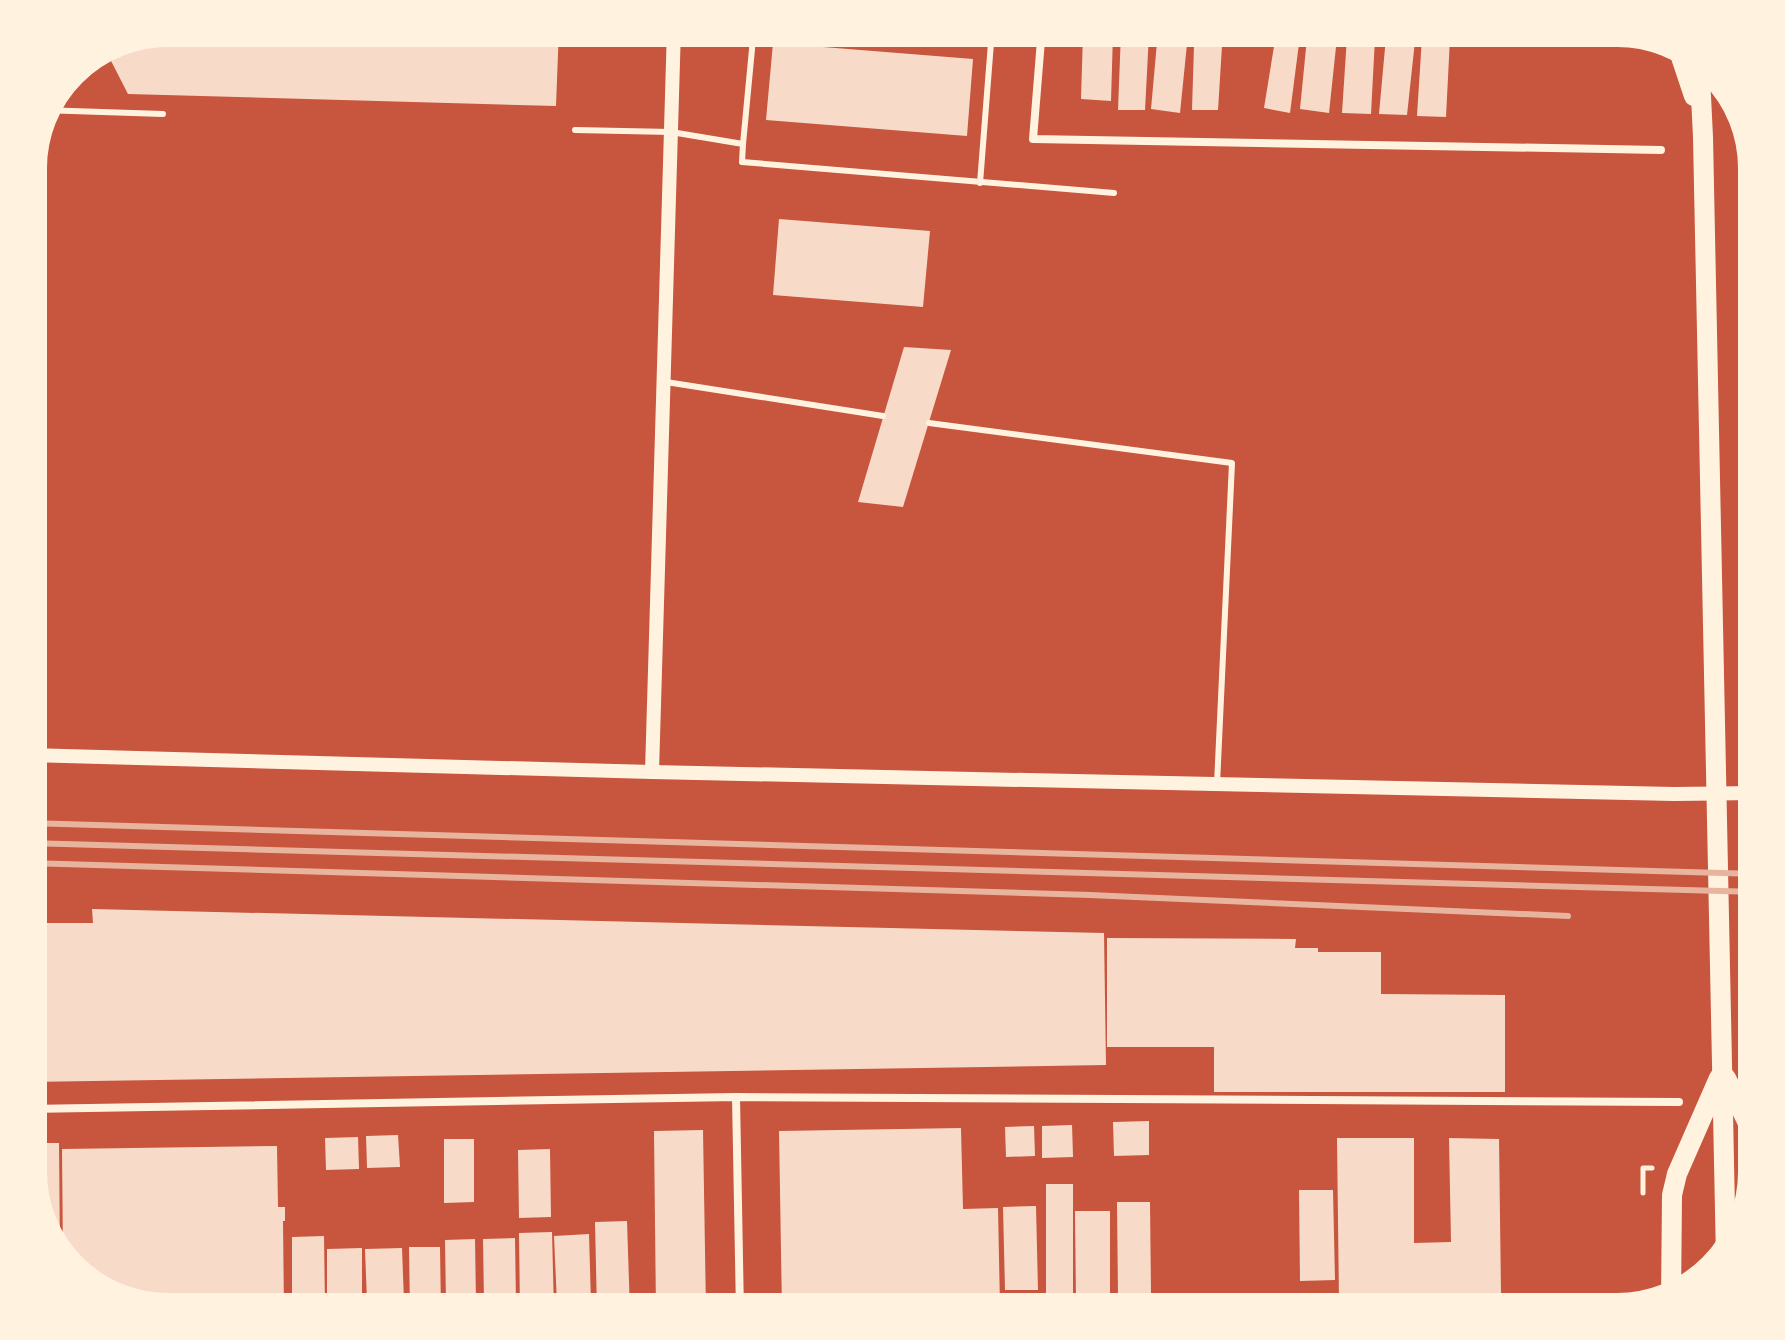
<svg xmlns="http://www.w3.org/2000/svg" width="1785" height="1340" font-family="Inter,sans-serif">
<rect width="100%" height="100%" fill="#c8553d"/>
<g fill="#f7dbc8">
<path d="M168 28H559L556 106 128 94 108 55H96Z"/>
<path d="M1277 28H1301L1290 113 1264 108Z"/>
<path d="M1308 28H1338L1329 113 1300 109Z"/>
<path d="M1158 31 1188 34 1180 113 1151 109Z"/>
<path d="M1121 32 1149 34 1145 110H1118Z"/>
<path d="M1113 33 1111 101 1081 99 1083 34Z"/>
<path d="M1347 37 1375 38 1371 114 1342 113Z"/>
<path d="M1386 37 1415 41 1407 115 1379 114Z"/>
<path d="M1422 37 1450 38 1446 117 1417 116Z"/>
<path d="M773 43 973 59 967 136 766 120Z"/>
<path d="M1194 45 1222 46 1218 110H1192Z"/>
<path d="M779 219 930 231 923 307 773 295Z"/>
<path d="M904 347 951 350 903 507 858 502Z"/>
<path d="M92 909 1104 933 1106 1065 28 1082V923H93Z"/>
<path d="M1107 938 1296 939 1295 948H1318V952H1381V994L1505 995V1092H1214V1047H1107Z"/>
<path d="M1149 1121V1155L1114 1156 1113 1122Z"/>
<path d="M1072 1125 1073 1157 1042 1158V1126Z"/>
<path d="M1034 1126 1035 1156 1006 1157 1005 1127Z"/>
<path d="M961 1128 963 1209 998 1208 1000 1307 782 1311 779 1131Z"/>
<path d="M703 1130 706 1311 656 1312 654 1131Z"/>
<path d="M398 1135 400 1167 367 1168 366 1136Z"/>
<path d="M358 1137 359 1169 326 1170 325 1138Z"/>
<path d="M1337 1138H1414V1243L1451 1242 1449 1138 1499 1139 1501 1293H1455L1456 1300 1339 1302Z"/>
<path d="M444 1139H474V1202L444 1203Z"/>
<path d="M28 1143H59L60 1255 43 1235 28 1181Z"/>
<path d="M277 1146 278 1207H285V1221H283L284 1312H167L82 1283 63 1259 62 1149Z"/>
<path d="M550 1149 551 1217 519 1218 518 1150Z"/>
<rect x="1046" y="1184" width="27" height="114"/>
<path d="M1299 1190H1333L1335 1280 1300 1281Z"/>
<path d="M1117 1202H1150L1151 1293 1118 1294Z"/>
<path d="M1036 1206 1038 1290H1005L1003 1207Z"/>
<path d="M1075 1211H1110V1303H1076Z"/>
<path d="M627 1221 630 1312H597L595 1222Z"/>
<path d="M552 1232 554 1312H520L519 1233Z"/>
<path d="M589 1234 591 1303 557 1304 554 1236Z"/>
<path d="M324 1236 325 1306H292V1237Z"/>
<path d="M515 1238 516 1303H484L483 1239Z"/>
<path d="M475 1239 476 1303 446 1304 445 1240Z"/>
<path d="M409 1247H440L441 1312H410Z"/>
<path d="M362 1248V1301H327V1249Z"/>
<path d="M402 1248 404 1301H367L365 1249Z"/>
</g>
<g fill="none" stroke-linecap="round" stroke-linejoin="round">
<path stroke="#fff3e0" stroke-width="5" d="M1643 1193V1168H1652"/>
<g stroke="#fff3e0" stroke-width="6">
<path d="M968 28 1041 34"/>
<path d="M41 110 163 114"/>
<path d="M575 130 671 132 743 144 742 162 1114 193"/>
<path d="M743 144 754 28"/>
<path d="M980 183 992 30"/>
<path d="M666 382 883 416"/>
<path d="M929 423 1232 463 1217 784"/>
</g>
<g stroke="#fff3e0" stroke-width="8">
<path d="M1042 28 1033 139 1661 150"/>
<path d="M736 1097 740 1312"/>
<path d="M28 1109 736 1097 1679 1102"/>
</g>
<g stroke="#fff3e0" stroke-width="14">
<path d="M28 755 652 772 1674 794 1757 793"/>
<path d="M652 772 674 28"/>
</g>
<g stroke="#fff3e0" stroke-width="20">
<path d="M1678 48 1694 96"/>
<path d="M1699 56 1703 137 1726 1259"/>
<path d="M1726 1078 1757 1142"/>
<path d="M1671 1300 1672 1195 1677 1174 1719 1078"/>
</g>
<g stroke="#e9b49f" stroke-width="6">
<path d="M28 823 1757 874"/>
<path d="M28 843 1757 892"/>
<path d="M28 863 1090 895 1568 916"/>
</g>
</g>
<path d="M0 0H1785V1340H0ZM168 42H1617A126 126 0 0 1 1743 168V1172A126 126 0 0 1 1617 1298H168A126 126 0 0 1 42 1172V168A126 126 0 0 1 168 42Z" fill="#fff3e0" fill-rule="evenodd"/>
<path fill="none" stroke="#fff3e0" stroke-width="10" d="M168 42H1617A126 126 0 0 1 1743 168V1172A126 126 0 0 1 1617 1298H168A126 126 0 0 1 42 1172V168A126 126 0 0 1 168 42Z"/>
</svg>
